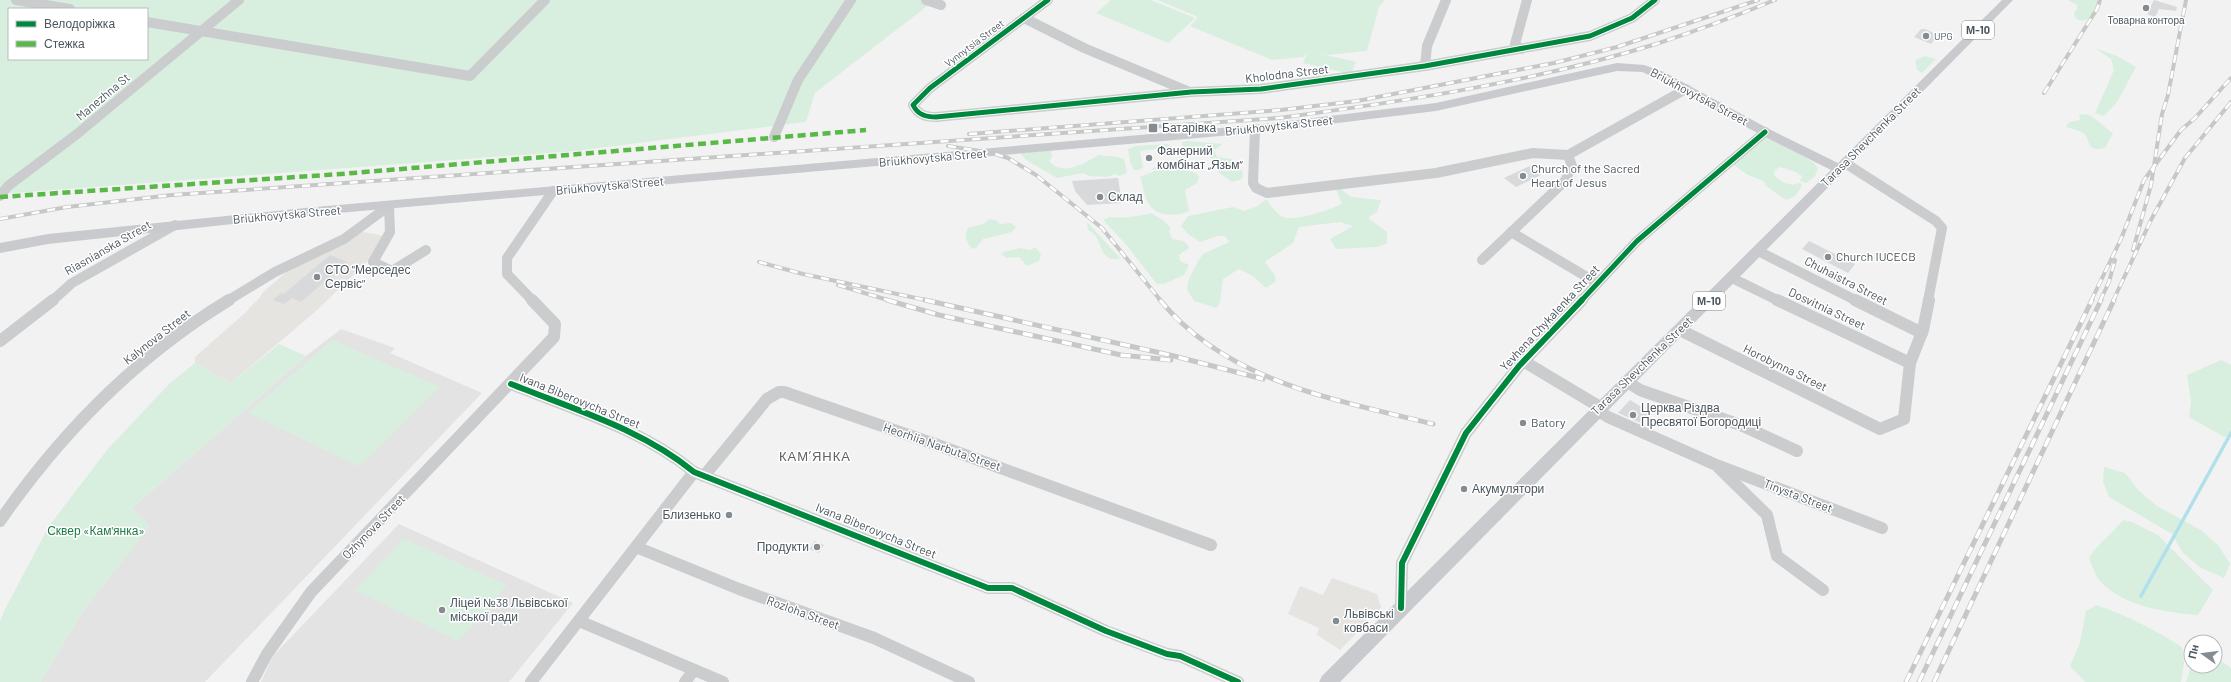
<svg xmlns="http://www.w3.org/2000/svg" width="2231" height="682" font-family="Barlow,sans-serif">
<rect width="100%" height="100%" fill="#f2f2f2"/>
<g fill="#e6e4e0">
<path d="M362 232 380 235 382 237 370 259 315 312 231 383 195 363V357L245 313 260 297 262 293 297 263Z"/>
<path d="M1332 578 1377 594 1381 608 1340 650 1317 635 1319 628 1288 614 1300 586 1323 595Z"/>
</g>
<g fill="#e4e3e3">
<path d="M341 329 395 348 390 353 482 393 205 682H40L81 614 149 526 132 508 306 356Z"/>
<path d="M399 524 573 603 509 682H261L273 656Z"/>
</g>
<g fill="#d8efe0" fill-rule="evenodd">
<path d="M0 0H935L815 93 806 122 575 151 0 194ZM9 9H147V59H9Z"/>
<path d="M1111 0H1151L1195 18 1168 43 1096 13Z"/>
<path d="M1158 0H1385L1379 7 1367 51 1327 55 1308 51 1304 57 1272 60 1190 26 1198 17Z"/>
<path d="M2068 0H2098C2097 14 2089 24 2076 19L2074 13 2077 9V5Z"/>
<path d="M2095 48 2117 56 2136 67 2117 102 2104 116 2095 113 2114 70 2111 59Z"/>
<path d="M1308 51 1356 62 1351 74 1303 63Z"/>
<path d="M1925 56 1936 59 1922 73 1917 70 1915 60Z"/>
<path d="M2086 114C2097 118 2103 127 2113 133L2105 148C2084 153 2093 140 2082 132 2077 130 2071 128 2066 127L2069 122 2080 120 2079 115Z"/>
<path d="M1767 138 1803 156 1814 163 1818 168 1815 176 1806 183 1800 181 1802 176 1796 172 1780 167 1775 170 1774 175C1781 182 1790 187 1799 183L1802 184C1800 192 1794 198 1786 200L1766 186 1763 181 1748 175 1735 166 1734 161 1760 139Z"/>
<path d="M1186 141 1223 144 1214 150 1217 157 1232 159 1243 173 1242 179 1232 182 1217 171 1213 160 1208 155 1198 156 1182 145 1183 142Z"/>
<path d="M1168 144 1172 147 1140 151 1143 167 1139 170H1134L1130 162 1128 149 1136 146Z"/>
<path d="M1037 151H1051L1052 157 1049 161C1063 177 1085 163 1099 155 1108 157 1116 155 1124 159L1127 173 1119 176 1115 174 1107 177 1090 176 1083 173 1057 178 1026 160 1020 153Z"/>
<path d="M1163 164C1177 165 1184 169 1196 173L1199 177 1197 183 1185 190 1189 211C1178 216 1157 218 1149 204 1144 197 1143 185 1140 177L1157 170 1151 169Z"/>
<path d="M1336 189H1341L1351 197 1381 200 1377 212 1368 218 1387 232V243L1377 247 1336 249 1330 239 1353 226 1340 222 1299 227 1293 243 1265 262 1274 274 1276 281 1266 288 1253 276 1239 269 1223 279 1220 302 1217 308 1194 301 1187 290 1188 281 1197 263 1203 254 1229 242 1225 236H1217L1200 242 1188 234 1181 226 1188 216 1233 207 1244 211 1258 206 1266 199C1270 204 1275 212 1281 216 1292 223 1330 210 1342 204Z"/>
<path d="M1151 213 1163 220 1171 228 1169 231 1172 239C1179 240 1187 240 1189 248L1179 255 1180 261 1189 265 1184 275 1164 284H1157L1124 242 1103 220 1109 217C1119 219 1140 216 1151 213Z"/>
<path d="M989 219 996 220 1000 224 1011 223 1016 227 1012 232 983 239 976 248 972 249C967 242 963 237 968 228L983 224Z"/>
<path d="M1087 222 1121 259H1111L1105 255C1098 245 1100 236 1088 230Z"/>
<path d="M1035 247 1041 254 1039 261 1027 266 1019 257 1007 258 1002 255 1003 252 1020 248 1030 250Z"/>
<path d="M332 340 440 387 359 466 248 413Z"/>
<path d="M279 344 306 356 132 508 150 526 81 614 40 682H0V621L5 609 49 526 107 450 169 384 195 363 231 383Z"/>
<path d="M2221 360 2231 365V436L2224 437 2189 417 2191 401 2187 375Z"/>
<path d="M2104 467 2125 473 2139 491 2157 506 2201 530 2219 546 2230 564 2224 578 2201 568 2182 552 2172 534 2109 497 2103 481Z"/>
<path d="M2123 520 2132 522 2158 535 2213 590 2198 615C2167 613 2122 606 2100 581 2095 575 2092 565 2089 558 2099 542 2111 535 2123 520Z"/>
<path d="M404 539 507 585 458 641 355 590Z"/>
<path d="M2096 605C2127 615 2155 630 2182 647L2184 663 2181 682H2085L2070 666 2080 643 2086 611Z"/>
<path d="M2215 657 2231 668V682H2186L2191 666H2215Z"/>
</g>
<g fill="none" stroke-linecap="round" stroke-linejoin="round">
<path stroke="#b0e1ea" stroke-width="3.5" d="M2141 596 2231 433"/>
</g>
<g fill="#d8d9da">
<path d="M2154 0 2177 7 2176 11 2159 9 2155 17 2147 14Z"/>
<path d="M1921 29H1925L1938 35 1931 44 1914 37Z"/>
<path d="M1530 166 1541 175 1516 187 1504 178Z"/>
<path d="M1118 178 1122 203 1087 205 1075 191 1072 181Z"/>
<path d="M1809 241 1855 264 1848 273 1802 249Z"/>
<path d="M330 255 347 262 301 302 292 298 284 304 273 300 281 293 284 294Z"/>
<path d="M1630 400 1651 413 1641 423 1618 413Z"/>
<path d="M815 541 824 545 819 553 809 549Z"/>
</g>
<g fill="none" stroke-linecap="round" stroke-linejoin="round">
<g stroke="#cacccd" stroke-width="10">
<path d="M16 0 70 9"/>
<path d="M926 0 941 5"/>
<path d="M1048 0 930 88 913 105C918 115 926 117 936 117L1191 92 1261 89 1425 66 1590 36 1632 18 1655 0"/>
<path d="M1024 18 1084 48 1190 92"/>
<path d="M147 22 470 76 545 0"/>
<path d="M1521 49 1515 44 1527 0"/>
<path d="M1425 66 1427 46 1446 0"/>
<path d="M1255 129 1253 183 1256 188 1267 193 1436 173 1533 153 1568 155 1686 89"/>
<path d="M774 137 798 80 851 0"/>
<path d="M1845 163 1936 221 1942 228 1928 301"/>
<path d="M0 196 8 186 77 134 239 0"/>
<path d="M389 206 390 232 373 262 392 271 426 250"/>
<path d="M1511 232 1597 283"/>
<path d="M1758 251 1857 301"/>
<path d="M1482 260 1565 181 1572 166 1568 155"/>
<path d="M1732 278 1779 301"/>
<path d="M52 301 72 283 175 225"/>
<path d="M227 301 275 272 344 239 389 206"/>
<path d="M533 301 507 274V258L553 191"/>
<path d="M1581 301 1637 241 1765 132"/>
</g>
<g stroke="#cacccd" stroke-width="12">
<path d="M1777 300 1910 363"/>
<path d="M1855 300 1922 333"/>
<path d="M1680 330 1880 429 1904 419 1910 363 1923 330 1929 300"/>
<path d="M0 341 53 300"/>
<path d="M1523 361 1600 407"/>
<path d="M1626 381 1640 390 1743 426 1797 451"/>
<path d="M511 384C573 409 642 429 694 472L988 588H1012L1106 631 1167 654 1180 656 1238 682"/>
<path d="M1597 410 1608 417 1714 464 1882 528"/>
<path d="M1718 467 1767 515 1777 556 1823 590"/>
<path d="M704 476 767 399 779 392H784L946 448 1211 545"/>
<path d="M0 521C61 433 137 356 229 300"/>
<path d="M636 547 739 589 874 638 969 682"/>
<path d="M1401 608 1402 563 1466 433 1519 366 1582 300"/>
<path d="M579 621 723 682"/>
<path d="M252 682 267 654 311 592 554 337 555 324 532 300"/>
<path d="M531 682 694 472"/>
<path d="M685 682 694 670"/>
</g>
<path fill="#c8cacd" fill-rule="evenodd" d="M2002 0H2013L1340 682H1319L1322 676 1831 170 1761 135 1656 78 1642 72 1617 71 1436 111 1255 133 315 215 48 244 0 253V243L48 234 315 207 1255 125 1436 103 1617 63 1644 65 1664 72 1769 129 1838 163Z"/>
<defs>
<g id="rail-far1">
<path d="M2044 93 2097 9 2100 0"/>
<path d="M969 134 1281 110 1357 101 1554 63 1617 47 1758 0"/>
<path d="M948 146 992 153 1008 158 1036 175 1102 228 1161 301"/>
<path d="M0 219 67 207 172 195 1279 118C1406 101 1533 82 1656 44 1696 31 1736 16 1775 0"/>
<path d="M2133 250 2151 185 2162 114 2168 95 2186 0"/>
<path d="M759 262 803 274 930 301"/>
<path d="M838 285 891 301"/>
<path d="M2091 301 2121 239 2144 180 2181 130 2195 118 2231 78"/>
<path d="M2100 301 2109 282 2115 260"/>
<path d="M2113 301 2152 218 2185 158 2231 102"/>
</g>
<g id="rail">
<path d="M887 300 939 315 1121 355 1171 360"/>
<path d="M925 300 1174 356 1263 379"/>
<path d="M1160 300C1227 382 1336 400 1433 424"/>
<path d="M1906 682 2092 300"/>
<path d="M1919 682 2101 300"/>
<path d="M1934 682 2114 300"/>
</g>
</defs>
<use href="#rail-far1" stroke="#c6c8c8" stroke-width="4"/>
<use href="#rail" stroke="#c6c8c8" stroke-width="5"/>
<use href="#rail-far1" stroke="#fff" stroke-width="2.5" stroke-dasharray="8" stroke-linecap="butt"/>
<use href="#rail" stroke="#fff" stroke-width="3.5" stroke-dasharray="10" stroke-linecap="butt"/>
<path stroke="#58b947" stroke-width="4.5" stroke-dasharray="8 4.5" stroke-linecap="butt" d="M0 197 341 174 866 130"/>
<defs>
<g id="cycleway-far1">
<path d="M1048 0 930 88 913 105C918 115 926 117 936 117L1191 92 1261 89 1425 66 1590 36 1632 18 1655 0"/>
<path d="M1581 301 1637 241 1765 132"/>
</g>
<g id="cycleway">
<path d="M511 384C573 409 642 429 694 472L988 588H1012L1106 631 1167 654 1180 656 1238 682"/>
<path d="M1401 608 1402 563 1466 433 1519 366 1582 300"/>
</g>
</defs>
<use href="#cycleway-far1" stroke="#fff" stroke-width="7"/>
<use href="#cycleway" stroke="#fff" stroke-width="9"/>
<use href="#cycleway-far1" stroke="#00873e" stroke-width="5"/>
<use href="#cycleway" stroke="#00873e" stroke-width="6"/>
</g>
<g fill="#858c91" stroke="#fff" stroke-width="1.5">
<circle cx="2146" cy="8" r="4"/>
<circle cx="1926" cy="36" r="4"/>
<rect x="1148" y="123" width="10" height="10" rx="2"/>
<circle cx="1149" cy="158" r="4"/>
<circle cx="1523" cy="176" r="4"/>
<circle cx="1100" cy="197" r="4"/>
<circle cx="1828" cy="257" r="4"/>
<circle cx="317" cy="277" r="4"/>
<circle cx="1633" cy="415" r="4"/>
<circle cx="1523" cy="423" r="4"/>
<circle cx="1464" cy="489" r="4"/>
<circle cx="729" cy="515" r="4"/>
<circle cx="817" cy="547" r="4"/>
<circle cx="442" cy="610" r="4"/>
<circle cx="1336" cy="621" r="4"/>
</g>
<g text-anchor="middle" stroke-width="3" stroke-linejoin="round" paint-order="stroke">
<g font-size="10" fill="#4a555d" stroke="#fff">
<text x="2146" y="24">Товарна контора</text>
<text x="1934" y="40" text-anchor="start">UPG</text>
</g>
<g font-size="10" fill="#4a555d" stroke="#fff">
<text transform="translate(974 43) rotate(-37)" y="4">Vynnytsia Street</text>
</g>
<g fill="#fff" stroke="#80888e" stroke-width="1">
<rect x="1962" y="21" width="32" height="18" rx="3"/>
<rect x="1693" y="292" width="32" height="18" rx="3"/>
</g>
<g font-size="11" font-weight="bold" fill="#4a555d">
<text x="1978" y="34">М-10</text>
<text x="1709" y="305">М-10</text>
</g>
<g font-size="12" fill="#4a555d" stroke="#fff">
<text transform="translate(1287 74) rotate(-7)" y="4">Kholodna Street</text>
<text transform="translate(103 97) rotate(-40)" y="4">Manezhna St</text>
<text transform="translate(1699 97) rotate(28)" y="4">Briukhovytska Street</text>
<text transform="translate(1279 126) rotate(-6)" y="4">Briukhovytska Street</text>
<text transform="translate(1871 137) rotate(-45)" y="4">Tarasa Shevchenka Street</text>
<text transform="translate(933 158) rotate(-5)" y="4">Briukhovytska Street</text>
<text transform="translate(610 186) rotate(-5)" y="4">Briukhovytska Street</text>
<text transform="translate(287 215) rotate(-5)" y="4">Briukhovytska Street</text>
<text transform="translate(108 248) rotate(-30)" y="4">Riasnianska Street</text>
<text transform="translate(1846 281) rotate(27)" y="4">Chuhaistra Street</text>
<text transform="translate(1827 309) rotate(25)" y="4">Dosvitnia Street</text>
<text transform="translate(1550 318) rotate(-47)" y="4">Yevhena Chykalenka Street</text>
<text transform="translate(157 337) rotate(-38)" y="4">Kalynova Street</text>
<text transform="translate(1642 366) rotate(-44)" y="4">Tarasa Shevchenka Street</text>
<text transform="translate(1785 368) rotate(26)" y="4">Horobynna Street</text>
<text transform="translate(580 401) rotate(22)" y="4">Ivana Biberovycha Street</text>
<text transform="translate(942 447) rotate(19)" y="4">Heorhiia Narbuta Street</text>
<text transform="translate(1798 496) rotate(21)" y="4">Tinysta Street</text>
<text transform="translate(374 527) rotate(-46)" y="4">Ozhynova Street</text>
<text transform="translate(876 531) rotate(22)" y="4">Ivana Biberovycha Street</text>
<text transform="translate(803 613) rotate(20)" y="4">Rozloha Street</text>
</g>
<g font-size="12" fill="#4a555d" stroke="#fff" text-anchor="start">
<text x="1162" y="132">Батарівка</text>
<text x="1157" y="155">Фанерний<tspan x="1157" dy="14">комбінат „Язьм“</tspan></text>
<text x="1531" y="173">Church of the Sacred<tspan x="1531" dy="14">Heart of Jesus</tspan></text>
<text x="1108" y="201">Склад</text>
<text x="1836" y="261">Church IUCECB</text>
<text x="325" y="274">СТО "Мерседес<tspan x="325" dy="14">Сервіс"</tspan></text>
<text x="1641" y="412">Церква Різдва<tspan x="1641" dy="14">Пресвятої Богородиці</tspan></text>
<text x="1531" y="427">Batory</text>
<text x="1472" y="493">Акумулятори</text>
<text x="721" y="519" text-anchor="end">Близенько</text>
<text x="809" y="551" text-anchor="end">Продукти</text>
<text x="450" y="607">Ліцей №38 Львівської<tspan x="450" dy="14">міської ради</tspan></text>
<text x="1344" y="618">Львівські<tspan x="1344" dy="14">ковбаси</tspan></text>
</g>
<g font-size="12" fill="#1e7a47" stroke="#fff">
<text x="96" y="535">Сквер «Кам'янка»</text>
</g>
<g font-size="13" letter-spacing="1" fill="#5e6165" stroke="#fff">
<text x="815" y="461">КАМ’ЯНКА</text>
</g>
</g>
<rect x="8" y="8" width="140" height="52" fill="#ffffff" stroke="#b7bbbe"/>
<rect x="16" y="21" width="20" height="6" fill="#00873e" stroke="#b7bbbe"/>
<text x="44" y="28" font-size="12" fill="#4a555d">Велодоріжка</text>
<rect x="16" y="41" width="20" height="6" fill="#58b947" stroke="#b7bbbe"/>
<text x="44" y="48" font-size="12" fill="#4a555d">Стежка</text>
<g transform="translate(2203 654) rotate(284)"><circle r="19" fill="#ffffff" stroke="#b7bbbe"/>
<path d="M0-3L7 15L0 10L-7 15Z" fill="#858c91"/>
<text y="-6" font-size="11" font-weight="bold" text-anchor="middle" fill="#4a555d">Пн</text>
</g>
</svg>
